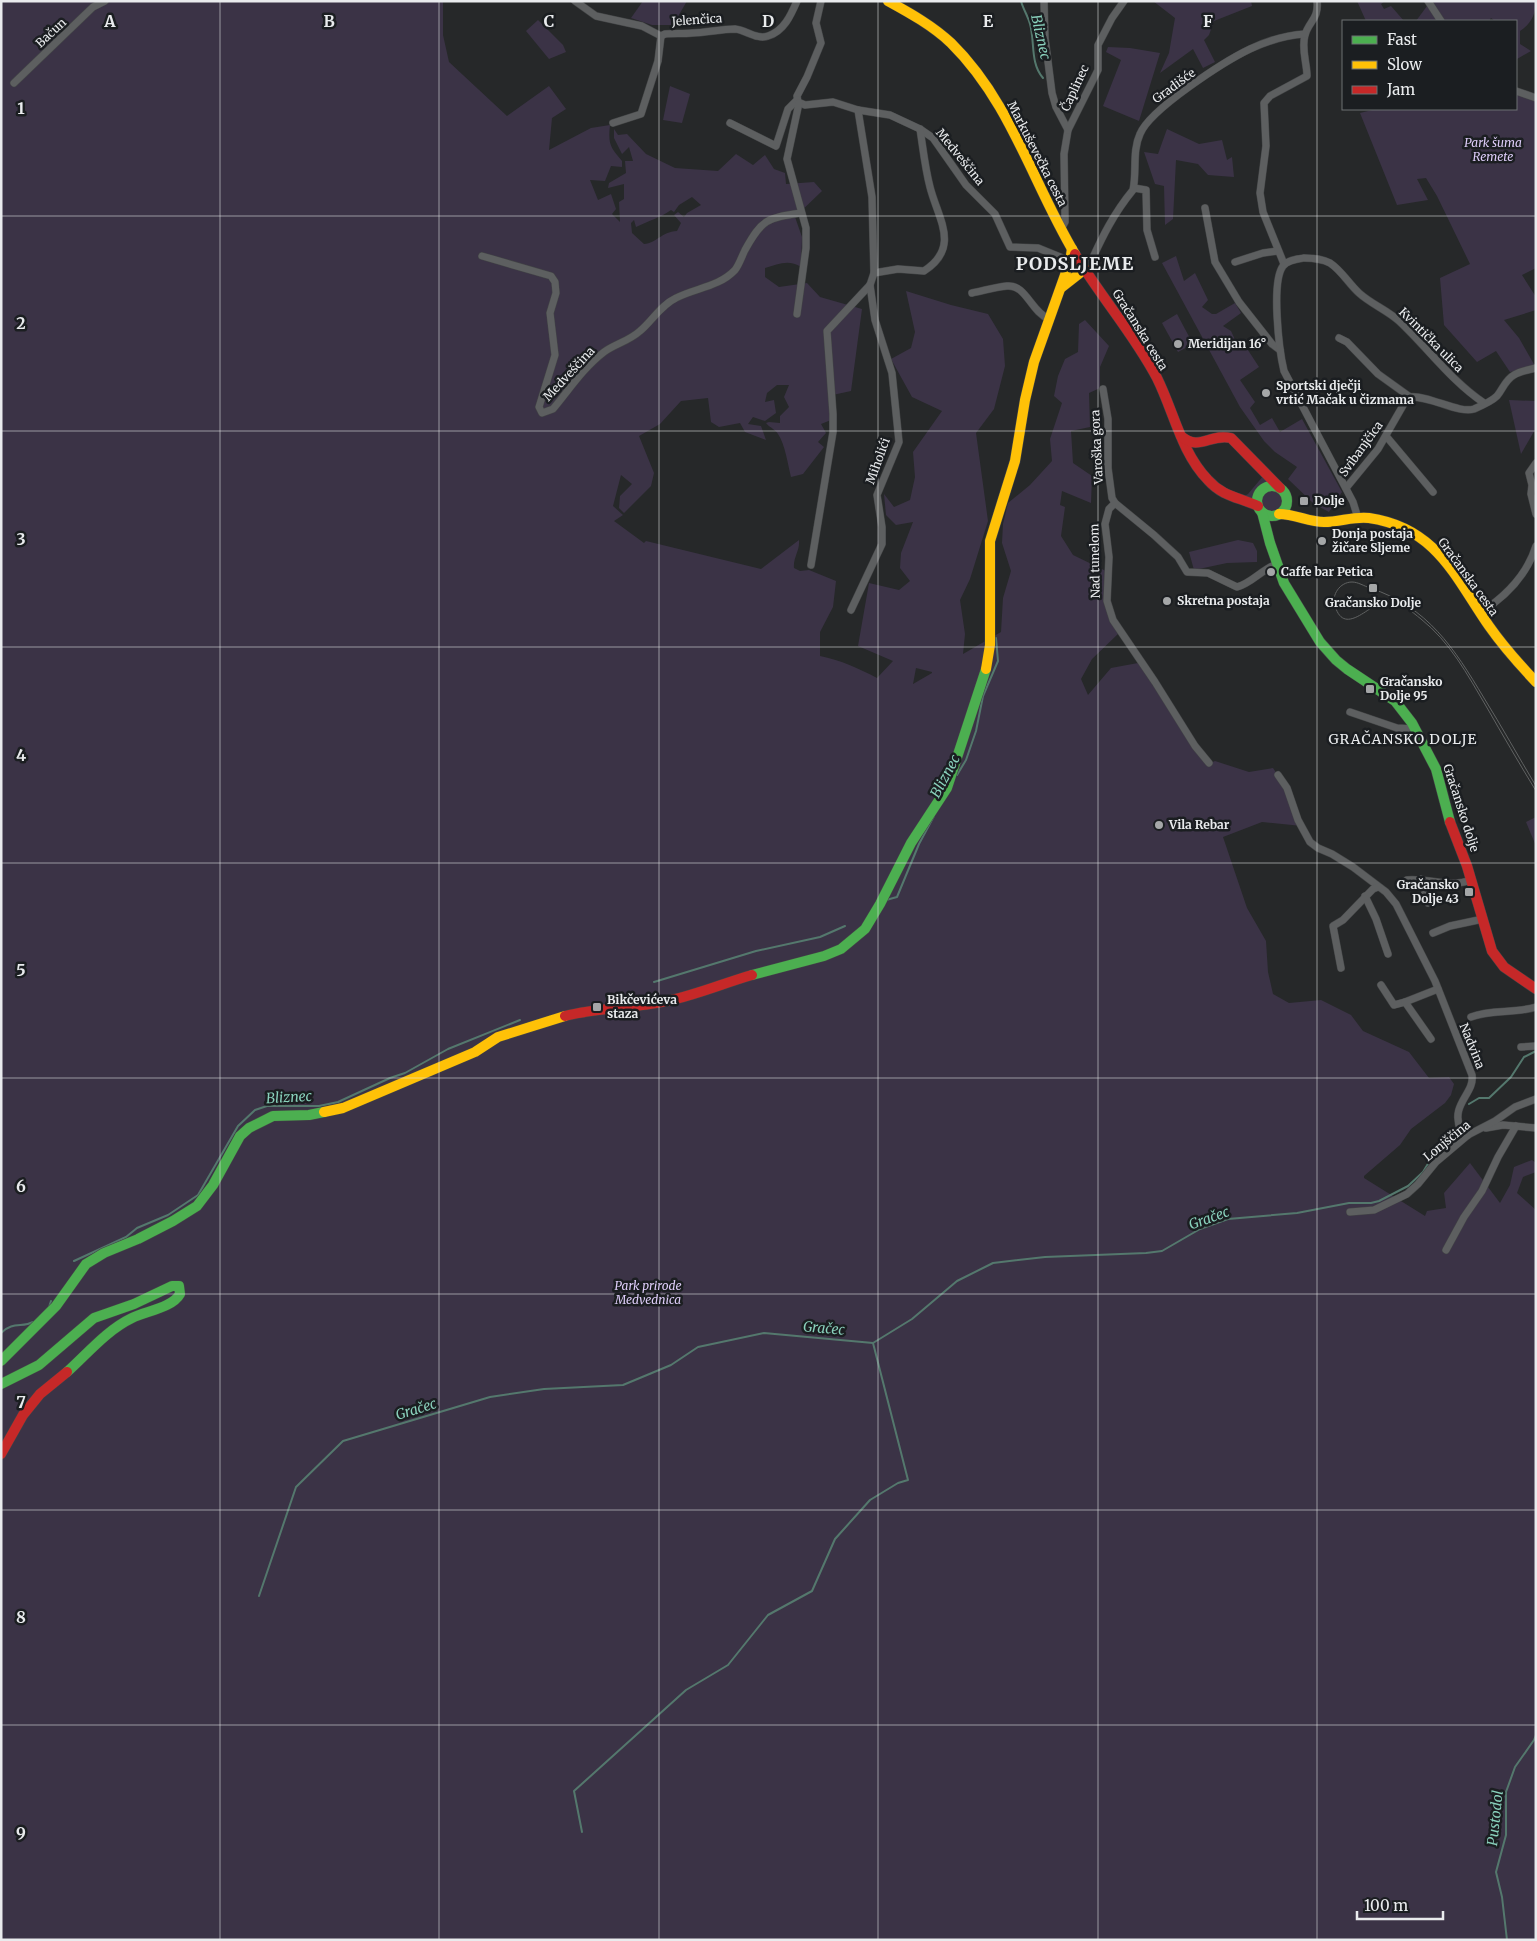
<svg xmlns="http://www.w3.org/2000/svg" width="1537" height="1941" font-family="Merriweather,serif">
<rect width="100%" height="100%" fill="#262829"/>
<g fill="#3b3346" fill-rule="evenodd">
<path d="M1 1H443V35L449 62 507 116 549 86 566 109 552 118 549 150 591 128 610 125C608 144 610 147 622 161V167L611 166 605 181 590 180 598 200 611 194 616 209 612 214 620 222 619 202 624 199V184L608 188 609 183 626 173 625 161H633L629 147 622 154 614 138V129L618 135 627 134 646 154 675 168 718 171 736 154 753 165 765 155 774 169 785 173 786 184 814 182 822 191 795 217 802 237 801 267C789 259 778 264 765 268V277L779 287 807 283 820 297 862 309 851 391 828 396 831 420 821 424 826 433 818 442 824 447 803 474 791 477C788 465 785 444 778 434 775 429 770 428 766 423L769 422 780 423V416L789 407 784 397 789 385H777L767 393 765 402 774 400 776 413 765 421 753 417 748 424 761 426 766 440 745 432 740 423 719 427 711 422 708 398 681 401 660 424 639 436 654 473 651 486 624 513 619 508 620 496 632 484 621 475 613 506 623 515 614 521 644 543 646 541 761 569 799 540C800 551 793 557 794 568L800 571 809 570 836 581 833 607 820 632V656C840 660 858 668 877 678L893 661 858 646 869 583 899 590 910 581 900 568 901 553 913 522 896 525 886 515 884 494 894 507 910 500 915 477 913 452 942 411 912 397 891 359 911 348 915 332 906 291 951 305 988 314 1003 339 1005 366 994 409 976 433 988 521 970 579 960 600 965 634 963 654 1001 632 1003 598 1011 571 1002 543 1003 524 1008 503 1030 485 1052 461 1050 439 1062 403 1054 396 1058 376 1065 359 1078 352 1079 324 1085 320 1109 346 1100 367V388L1089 393 1090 427 1071 431 1073 463 1092 476 1091 503 1062 491 1060 505 1065 507 1061 536 1073 555 1108 572C1104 600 1102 609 1119 633L1092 659 1081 679 1088 695 1111 668 1138 663 1206 765 1215 761 1249 772 1273 768 1287 789 1302 826 1262 822 1223 837 1247 908 1266 941 1268 972 1273 994 1289 1003 1321 1000 1351 1015 1363 1031 1409 1052 1429 1078 1449 1077 1454 1084 1451 1095 1445 1103 1411 1129 1400 1145 1364 1176V1178L1425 1216 1427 1211 1446 1208 1444 1193 1470 1163 1500 1203 1510 1185 1514 1167 1532 1160 1536 1163V1172L1523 1177 1517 1193 1536 1210V1940H1ZM692 197 701 205 687 213 684 217 678 212 674 215 681 223 677 231C661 232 657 243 644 244L632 233 631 223 634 220 636 227C648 221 660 218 671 210L674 212 679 205ZM916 668 932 672V673L913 684Z"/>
<path d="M643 1H687L673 25H652L631 18Z"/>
<path d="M1153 1H1251L1252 6 1214 21 1209 35 1204 40 1215 62 1203 68 1193 49 1160 73 1169 53 1175 18Z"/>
<path d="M1357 1H1385L1381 4 1384 9 1391 6 1404 21H1366Z"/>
<path d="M1432 1H1536C1536 14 1531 24 1520 31V44L1531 51 1517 59 1516 62V21H1495L1491 18 1489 21H1445Z"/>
<path d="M1427 6 1442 21H1416Z"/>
<path d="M538 20 563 45 566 52 549 59 526 31Z"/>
<path d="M1108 47 1130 48 1160 53 1139 121 1103 106 1121 60 1106 52Z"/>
<path d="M670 86 690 94 682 123 663 120Z"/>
<path d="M1516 94 1536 101V268L1522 275 1536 297V310L1504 320 1519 338 1535 366 1510 372 1496 351 1477 362 1444 325 1440 278 1470 264 1437 196 1426 178 1417 179 1428 200 1397 205 1360 113 1376 109H1516Z"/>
<path d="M1167 129 1199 144 1222 140 1227 160 1232 157 1234 177 1208 175 1198 164 1176 160 1173 219 1165 225 1164 186 1155 184 1144 152 1158 154Z"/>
<path d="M1176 256 1184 281 1195 273 1208 300 1202 307 1212 314H1216L1235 303 1241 313 1223 326 1231 331 1237 344H1244L1259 367 1240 380 1255 402 1250 408 1260 425 1272 418 1280 432 1302 419 1342 492 1329 512 1314 504 1288 479 1297 467 1275 452 1264 441 1240 407 1162 263Z"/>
<path d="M1177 314 1193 344 1178 352 1162 323Z"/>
<path d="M1509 400 1536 401V428L1521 454Z"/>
<path d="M1264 475 1272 482C1262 485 1255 489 1254 500L1243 497 1248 494Z"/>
<circle cx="1272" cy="501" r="11"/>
<path d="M1238 540 1253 543 1257 551V562L1227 563 1194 570 1189 552Z"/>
<path d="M1536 817V846L1526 822Z"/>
</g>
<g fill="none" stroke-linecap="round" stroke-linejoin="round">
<g stroke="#54786d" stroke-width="2">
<path d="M1021 1C1023 9 1028 16 1030 24 1035 42 1030 63 1043 78"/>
<path d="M957 775 966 760 976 731 983 696 998 661 996 638"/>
<path d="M886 900 897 897 919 844 934 816"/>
<path d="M654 982 756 951 820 937 845 926"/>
<path d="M1469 1104 1479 1098H1489L1511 1077 1524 1057 1536 1051"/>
<path d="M1455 1134 1456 1131"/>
<path d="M74 1261 126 1237 137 1228 168 1215 198 1195 238 1126 255 1110 267 1106H319L338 1102 390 1078 405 1073 448 1049 520 1020"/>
<path d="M49 1307 51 1301"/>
<path d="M1 1333C13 1321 22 1328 33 1322"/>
<path d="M259 1596 296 1487 343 1441 490 1397 544 1389 623 1385 671 1365 698 1347 764 1333 873 1343 912 1319 957 1281 993 1263 1045 1257 1146 1253 1162 1251 1200 1229 1228 1219 1297 1213 1349 1203H1371L1379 1201 1408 1186 1423 1172 1432 1157 1448 1146"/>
<path d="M582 1832 574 1791 686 1690 728 1665 768 1615 812 1591 835 1539 870 1500 898 1483 908 1480 873 1343"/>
<path d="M1507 1940 1502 1897 1496 1872 1506 1835V1792L1515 1767 1534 1740 1536 1735"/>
</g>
<defs>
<g id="street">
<path d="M575 1 596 16 642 26 661 36"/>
<path d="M821 1 816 23 821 43 807 77 797 96 798 102 805 105 833 102 858 110 890 115 920 129 933 138 966 185 995 214 1010 247 1038 248 1070 261"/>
<path d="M1044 1 1045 38 1052 93 1056 107 1068 130 1064 154 1065 218V222L1061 229"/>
<path d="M1428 1 1441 21"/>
<path d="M661 36 665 34C674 33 683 34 692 33 706 33 720 29 735 29 746 30 757 40 768 36 784 31 791 15 797 1"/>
<path d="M14 83 93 7 105 1"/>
<path d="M1516 91 1536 98"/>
<path d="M613 123 641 114 658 61 661 36"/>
<path d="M730 123 776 146 788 109 797 100"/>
<path d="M1068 130 1098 70V45L1112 18 1124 1"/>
<path d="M1134 188 1146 190 1147 230 1155 257"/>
<path d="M1205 208 1215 262 1239 302 1272 344 1280 350"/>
<path d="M482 256 551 276 555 282 556 293 550 313 555 355 539 407 542 413 553 409C569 390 583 368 604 352 615 344 629 341 640 331 652 321 661 305 676 298 695 288 719 287 735 270 739 265 742 256 745 250 762 219 767 218 801 213"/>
<path d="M1235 262 1263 253 1278 251"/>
<path d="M1284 264 1263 212 1260 193 1266 146 1264 103 1270 96 1307 76C1307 63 1301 49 1305 35 1309 21 1319 19 1317 1"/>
<path d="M1085 269 1090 264C1102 237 1114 213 1133 190 1137 172 1132 151 1140 134 1150 109 1225 61 1250 49 1267 41 1287 35 1305 34"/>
<path d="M874 273 898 269 924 271C961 247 938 219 930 187 925 168 923 148 920 129"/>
<path d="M972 293C983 291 995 287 1007 286 1026 284 1031 312 1049 319"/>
<path d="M797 314 806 248V228L787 159 799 103"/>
<path d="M1339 338 1347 342 1378 374 1410 397C1429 395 1459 414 1474 409 1481 406 1492 401 1497 396 1503 389 1505 380 1514 375 1520 371 1528 370 1536 368"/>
<path d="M1103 389 1108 419V468L1112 498 1115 503 1154 535 1178 557 1187 572 1208 573 1237 587C1252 583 1262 569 1277 564"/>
<path d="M1386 436 1433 492"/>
<path d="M1536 463 1529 473 1532 485 1531 494 1536 514"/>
<path d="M1346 488 1378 449 1405 402 1410 397"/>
<path d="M1115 503 1109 509 1105 524 1109 557 1107 601 1113 620 1155 682 1195 746 1209 763"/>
<path d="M1358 518 1353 502 1284 371C1279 350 1271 282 1283 266 1288 260 1297 259 1304 258 1313 258 1322 259 1330 263 1342 271 1349 284 1359 293 1371 304 1387 310 1399 321 1428 348 1451 381 1484 403"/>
<path d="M811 565 833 432V414L827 331 870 285 874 273 872 197 858 110"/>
<path d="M851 610 882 544V527L877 495 899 442 892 373 875 320 870 285"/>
<path d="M1480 613C1505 597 1527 575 1536 546"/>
<path d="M1350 712 1397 728 1416 729"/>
<path d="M1278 775 1287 788 1298 820 1310 842 1318 848 1332 854 1353 867 1386 892 1396 904 1435 981 1472 1075C1475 1094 1449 1104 1461 1131L1468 1135"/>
<path d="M1421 879 1428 903"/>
<path d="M1407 880C1429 878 1450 888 1471 880"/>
<path d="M1365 896 1376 919 1388 954"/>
<path d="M1433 933 1450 926 1483 919"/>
<path d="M1341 968 1333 926 1343 920 1373 889 1378 887"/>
<path d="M1381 985 1394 1005 1405 1002"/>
<path d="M1471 1017C1492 1009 1514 1014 1536 1007"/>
<path d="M1431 1039 1405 1002 1438 989"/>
<path d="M1521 1047 1536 1046"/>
<path d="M1486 1128 1503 1125 1536 1128"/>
<path d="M1350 1212 1374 1210 1407 1194 1418 1184 1436 1162 1468 1135 1495 1121 1515 1107 1536 1099"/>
<path d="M1446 1250 1464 1217 1482 1191 1498 1157 1516 1126"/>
</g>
<g id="fast">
<circle cx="1272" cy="501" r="15"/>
<path d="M1262 512 1270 543 1284 583 1320 642 1336 660 1347 669 1395 701 1412 723 1436 769 1450 822"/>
<path d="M752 975 824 956 841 949 865 929 880 904 911 843 947 788 986 669"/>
<path d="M1 1361 56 1306 86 1264 104 1253 138 1239 173 1221 197 1206 213 1185 240 1136 249 1128 273 1116 309 1115 324 1112"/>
<path d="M1 1384 39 1365 94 1318 134 1304 172 1286H179L180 1294C172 1308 146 1311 132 1318 107 1330 88 1353 67 1372"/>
</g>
<g id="slow">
<path d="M888 1C910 13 933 26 951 43 1011 102 1033 184 1075 254"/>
<path d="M1062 287 1085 269"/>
<path d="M1279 514C1295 514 1309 522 1324 522 1340 522 1354 516 1369 518 1437 528 1455 577 1489 626 1503 646 1519 664 1536 682"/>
<path d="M986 669 990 645V541L1015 461 1025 400 1034 362 1070 261 1072 249"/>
<path d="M324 1112 343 1108 475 1052 498 1037 565 1016"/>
</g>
<g id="jam">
<path d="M1075 254C1100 296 1134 334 1157 378 1174 412 1181 452 1208 480 1223 497 1239 497 1258 506"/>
<path d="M1181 436C1199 452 1210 433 1231 438L1280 488"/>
<path d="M1450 822 1467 866 1492 951 1504 967 1536 989"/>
<path d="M565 1016C599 1007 633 1009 667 1001 696 995 724 983 752 975"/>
<path d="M1 1454 23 1415 40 1394 67 1372"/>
</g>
</defs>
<use href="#street" stroke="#434546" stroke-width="8"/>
<use href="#fast" stroke="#434546" stroke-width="11"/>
<use href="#slow" stroke="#434546" stroke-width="11"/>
<use href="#jam" stroke="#434546" stroke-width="11"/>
<use href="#street" stroke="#5d5f60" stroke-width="7"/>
<use href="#fast" stroke="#4caf50" stroke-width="10"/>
<use href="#slow" stroke="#ffc107" stroke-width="10"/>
<use href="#jam" stroke="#c62828" stroke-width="10"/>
<path stroke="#606262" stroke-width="1" d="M1536 786C1518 756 1502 727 1484 698 1454 648 1428 607 1370 588 1364 586 1358 582 1352 582 1340 582 1331 595 1335 606 1345 639 1373 600 1388 600 1399 600 1412 612 1421 619 1450 642 1467 674 1486 706 1502 734 1519 763 1536 791"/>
</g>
<path fill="none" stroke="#e9ebed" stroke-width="1" stroke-opacity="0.55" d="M220 1V1940M439 1V1940M659 1V1940M878 1V1940M1098 1V1940M1317 1V1940M1 216H1536M1 431H1536M1 647H1536M1 863H1536M1 1078H1536M1 1294H1536M1 1510H1536M1 1725H1536"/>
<g fill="#a5a7a8" stroke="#1b1e21" stroke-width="2">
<circle cx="1178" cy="344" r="5"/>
<circle cx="1266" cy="393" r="5"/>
<rect x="1299" y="496" width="10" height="10" rx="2.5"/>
<circle cx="1322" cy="541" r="5"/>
<circle cx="1271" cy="572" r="5"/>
<rect x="1368" y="583" width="10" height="10" rx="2.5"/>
<circle cx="1167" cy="601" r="5"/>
<rect x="1365" y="684" width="10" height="10" rx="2.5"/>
<circle cx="1159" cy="825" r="5"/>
<rect x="1464" y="887" width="10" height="10" rx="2.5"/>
<rect x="592" y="1002" width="10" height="10" rx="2.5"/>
</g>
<g text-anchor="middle" stroke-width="5" stroke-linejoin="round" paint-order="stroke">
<g font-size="12" fill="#e9ebed" stroke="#1b1e21">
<text transform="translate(697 20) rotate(-4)" y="4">Jelenčica</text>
<text transform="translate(51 33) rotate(-43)" y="4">Bačun</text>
<text transform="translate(1174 86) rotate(-36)" y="4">Gradišće</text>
<text transform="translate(1075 88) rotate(-65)" y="4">Čaplinec</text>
<text transform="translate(1037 154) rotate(63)" y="4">Markuševečka cesta</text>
<text transform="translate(960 157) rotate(51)" y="4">Medveščina</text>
<text transform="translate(1140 330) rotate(58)" y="4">Gračanska cesta</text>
<text transform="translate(1431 340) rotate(45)" y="4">Kvintička ulica</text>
<text transform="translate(569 374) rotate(-47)" y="4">Medveščina</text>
<text transform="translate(1097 447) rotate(-93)" y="4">Varoška gora</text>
<text transform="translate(1361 449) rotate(-54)" y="4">Svibanjčica</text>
<text transform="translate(878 461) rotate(-70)" y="4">Miholići</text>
<text transform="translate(1095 561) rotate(-91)" y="4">Nad tunelom</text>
<text transform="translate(1468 577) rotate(54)" y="4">Gračanska cesta</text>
<text transform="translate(1461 808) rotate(72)" y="4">Gračansko dolje</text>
<text transform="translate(1472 1046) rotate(68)" y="4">Nadvina</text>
<text transform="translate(1447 1141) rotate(-39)" y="4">Lonjščina</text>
</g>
<g font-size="12" font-style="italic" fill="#decdf9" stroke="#1b1e21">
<text x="1493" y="147">Park šuma<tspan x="1493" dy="14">Remete</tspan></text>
<text x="648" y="1290">Park prirode<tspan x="648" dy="14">Medvednica</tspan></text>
</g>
<g font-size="12" font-weight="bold" fill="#e9ebed" stroke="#1b1e21" text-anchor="start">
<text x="1188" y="348">Meridijan 16°</text>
<text x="1276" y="390">Sportski dječji<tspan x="1276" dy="14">vrtić Mačak u čizmama</tspan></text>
<text x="1314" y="505">Dolje</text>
<text x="1332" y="538">Donja postaja<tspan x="1332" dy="14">žičare Sljeme</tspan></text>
<text x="1281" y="576">Caffe bar Petica</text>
<text x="1177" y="605">Skretna postaja</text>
<text x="1373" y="607" text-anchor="middle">Gračansko Dolje</text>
<text x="1380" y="686">Gračansko<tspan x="1380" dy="14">Dolje 95</tspan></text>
<text x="1169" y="829">Vila Rebar</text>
<text x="1459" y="889" text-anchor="end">Gračansko<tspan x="1459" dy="14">Dolje 43</tspan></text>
<text x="607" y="1004">Bikčevićeva<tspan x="607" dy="14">staza</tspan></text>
</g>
<g font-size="14" font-style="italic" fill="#89d1bc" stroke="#1b1e21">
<text transform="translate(1041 37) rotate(77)" y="5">Bliznec</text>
<text transform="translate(945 776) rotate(-62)" y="5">Bliznec</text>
<text transform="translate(289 1097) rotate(-3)" y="5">Bliznec</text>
<text transform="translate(1209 1218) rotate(-20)" y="5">Gračec</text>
<text transform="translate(824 1328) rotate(5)" y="5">Gračec</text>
<text transform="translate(416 1409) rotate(-17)" y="5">Gračec</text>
<text transform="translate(1495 1818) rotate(-84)" y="5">Pustodol</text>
</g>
<g font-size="14" letter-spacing="1" fill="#e9ebed" stroke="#1b1e21">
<text x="1403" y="744">GRAČANSKO DOLJE</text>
</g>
<g font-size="18" font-weight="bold" letter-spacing="1" fill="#e9ebed" stroke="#1b1e21">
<text x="1075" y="270">PODSLJEME</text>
</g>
</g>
<g font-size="16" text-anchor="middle" font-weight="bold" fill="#e9ebed" stroke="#1b1e21" stroke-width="5" stroke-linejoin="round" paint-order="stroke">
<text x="110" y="27">A</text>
<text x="329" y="27">B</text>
<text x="549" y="27">C</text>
<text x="768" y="27">D</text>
<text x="988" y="27">E</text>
<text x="1208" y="27">F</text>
<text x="21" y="114">1</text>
<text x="21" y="329">2</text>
<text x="21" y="545">3</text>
<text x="21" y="761">4</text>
<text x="21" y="976">5</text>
<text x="21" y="1192">6</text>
<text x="21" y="1408">7</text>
<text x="21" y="1623">8</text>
<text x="21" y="1839">9</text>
</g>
<rect width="1537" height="1941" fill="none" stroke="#e9ebed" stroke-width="5"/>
<rect x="1342" y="20" width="175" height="90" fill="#1b1e21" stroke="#6d7073"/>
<rect x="1352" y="36" width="25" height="8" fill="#4caf50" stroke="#6d7073"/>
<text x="1387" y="45" font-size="15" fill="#e9ebed">Fast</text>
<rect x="1352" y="61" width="25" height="8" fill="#ffc107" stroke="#6d7073"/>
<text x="1387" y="70" font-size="15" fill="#e9ebed">Slow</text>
<rect x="1352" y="86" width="25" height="8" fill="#c62828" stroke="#6d7073"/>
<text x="1387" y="95" font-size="15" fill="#e9ebed">Jam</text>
<path d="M1357 1911v8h86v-8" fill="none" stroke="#e9ebed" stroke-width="2.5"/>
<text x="1364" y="1911" font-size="15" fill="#e9ebed" stroke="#1b1e21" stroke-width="4" paint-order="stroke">100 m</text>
</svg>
